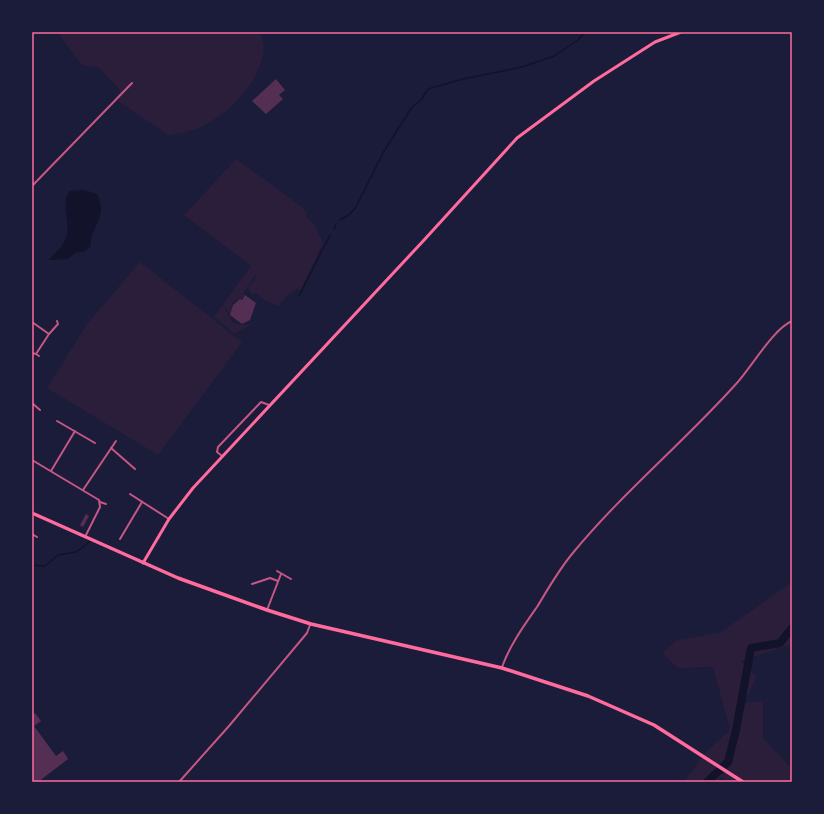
<svg xmlns="http://www.w3.org/2000/svg" width="824" height="814" font-family="'IBM Plex Serif',serif">
<rect width="100%" height="100%" fill="#1b1b3a"/>
<g fill="#2a1e3b">
<path d="M57 32H261C260 37 264 41 264 47 261 82 231 112 201 127 191 132 178 133 168 135L118 101 120 90 99 68 82 65Z"/>
<path d="M236 159 302 207 307 213 305 216 314 224 323 243 300 291 297 289 287 295 279 306 265 301 256 293 252 295 248 288 256 277 255 275 243 294 244 297 233 302 230 315 223 304 251 266 184 215Z"/>
<path d="M140 262 242 342 158 455 47 388 87 324Z"/>
<path d="M223 305 233 323 242 325 252 324 234 334 214 316Z"/>
<path d="M792 582V644L741 661 757 677 744 703 763 701V738L792 769V782H727L721 777 718 782H684L704 754 730 730 713 667 678 668 662 653 677 640 720 633Z"/>
</g>
<path fill="#12122b" d="M84 190 97 194C109 218 89 227 91 246L85 251 75 253 68 259 49 260C56 252 65 245 67 234 70 219 60 204 70 191Z"/>
<g fill="none" stroke-linecap="round" stroke-linejoin="round">
<g stroke="#12122b" stroke-width="1.5">
<path d="M340 220 350 214 356 207 384 151 412 107 421 100 428 89 463 79 522 67 554 56 578 40 585 32"/>
<path d="M334 229 336 224"/>
<path d="M299 296 330 235"/>
<path d="M32 565 45 566 58 555 76 552 92 540"/>
</g>
<path stroke="#12122b" stroke-width="8" d="M707 782 728 762 736 730 751 648 780 643 792 628"/>
</g>
<g fill="#542f53">
<path d="M276 79 285 90 279 95 283 99 266 114 252 101Z"/>
<path d="M245 295 256 303 250 320 242 324 230 315 233 305 240 299 242 300Z"/>
<path d="M86 514 89 516 83 527 80 525Z"/>
<path d="M35 713 41 721 34 726 56 756 63 751 68 759 38 782H32V715Z"/>
</g>
<g fill="none" stroke-linecap="round" stroke-linejoin="round">
<g stroke="#c65784" stroke-width="2">
<path d="M32 186 132 83"/>
<path d="M32 322 49 334 58 324 57 321"/>
<path d="M32 353 36 354"/>
<path d="M39 356 36 354 49 334"/>
<path d="M32 403 40 410"/>
<path d="M57 421 95 443"/>
<path d="M111 448 135 469"/>
<path d="M222 456 217 452 218 447 261 402 269 405"/>
<path d="M32 460 99 500 100 507 85 537"/>
<path d="M51 471 75 431"/>
<path d="M83 490 116 441"/>
<path d="M130 494 169 519"/>
<path d="M100 502 106 504"/>
<path d="M32 534 37 537"/>
<path d="M120 539 142 502"/>
<path d="M277 571 291 579"/>
<path d="M252 584 270 578 278 581"/>
<path d="M267 610 281 574"/>
<path d="M502 667C510 645 523 627 537 607 548 589 558 571 572 554 622 493 683 443 736 384 751 368 773 329 792 321"/>
<path d="M179 782 229 726 307 633 310 625"/>
</g>
<path stroke="#ff6b9d" stroke-width="3" d="M143 563 169 519 193 488 425 239 517 138 594 81 655 42 681 32"/>
<path stroke="#ff6b9d" stroke-width="3.5" d="M32 513 178 578 267 610 311 624 502 668 588 696 654 725 743 782"/>
</g>
<rect width="824" height="814" fill="none" stroke="#1b1b3a" stroke-width="66"/>
<rect x="33" y="33" width="758" height="748" fill="none" stroke="#ff6b9d" stroke-width="1.5"/>
</svg>
